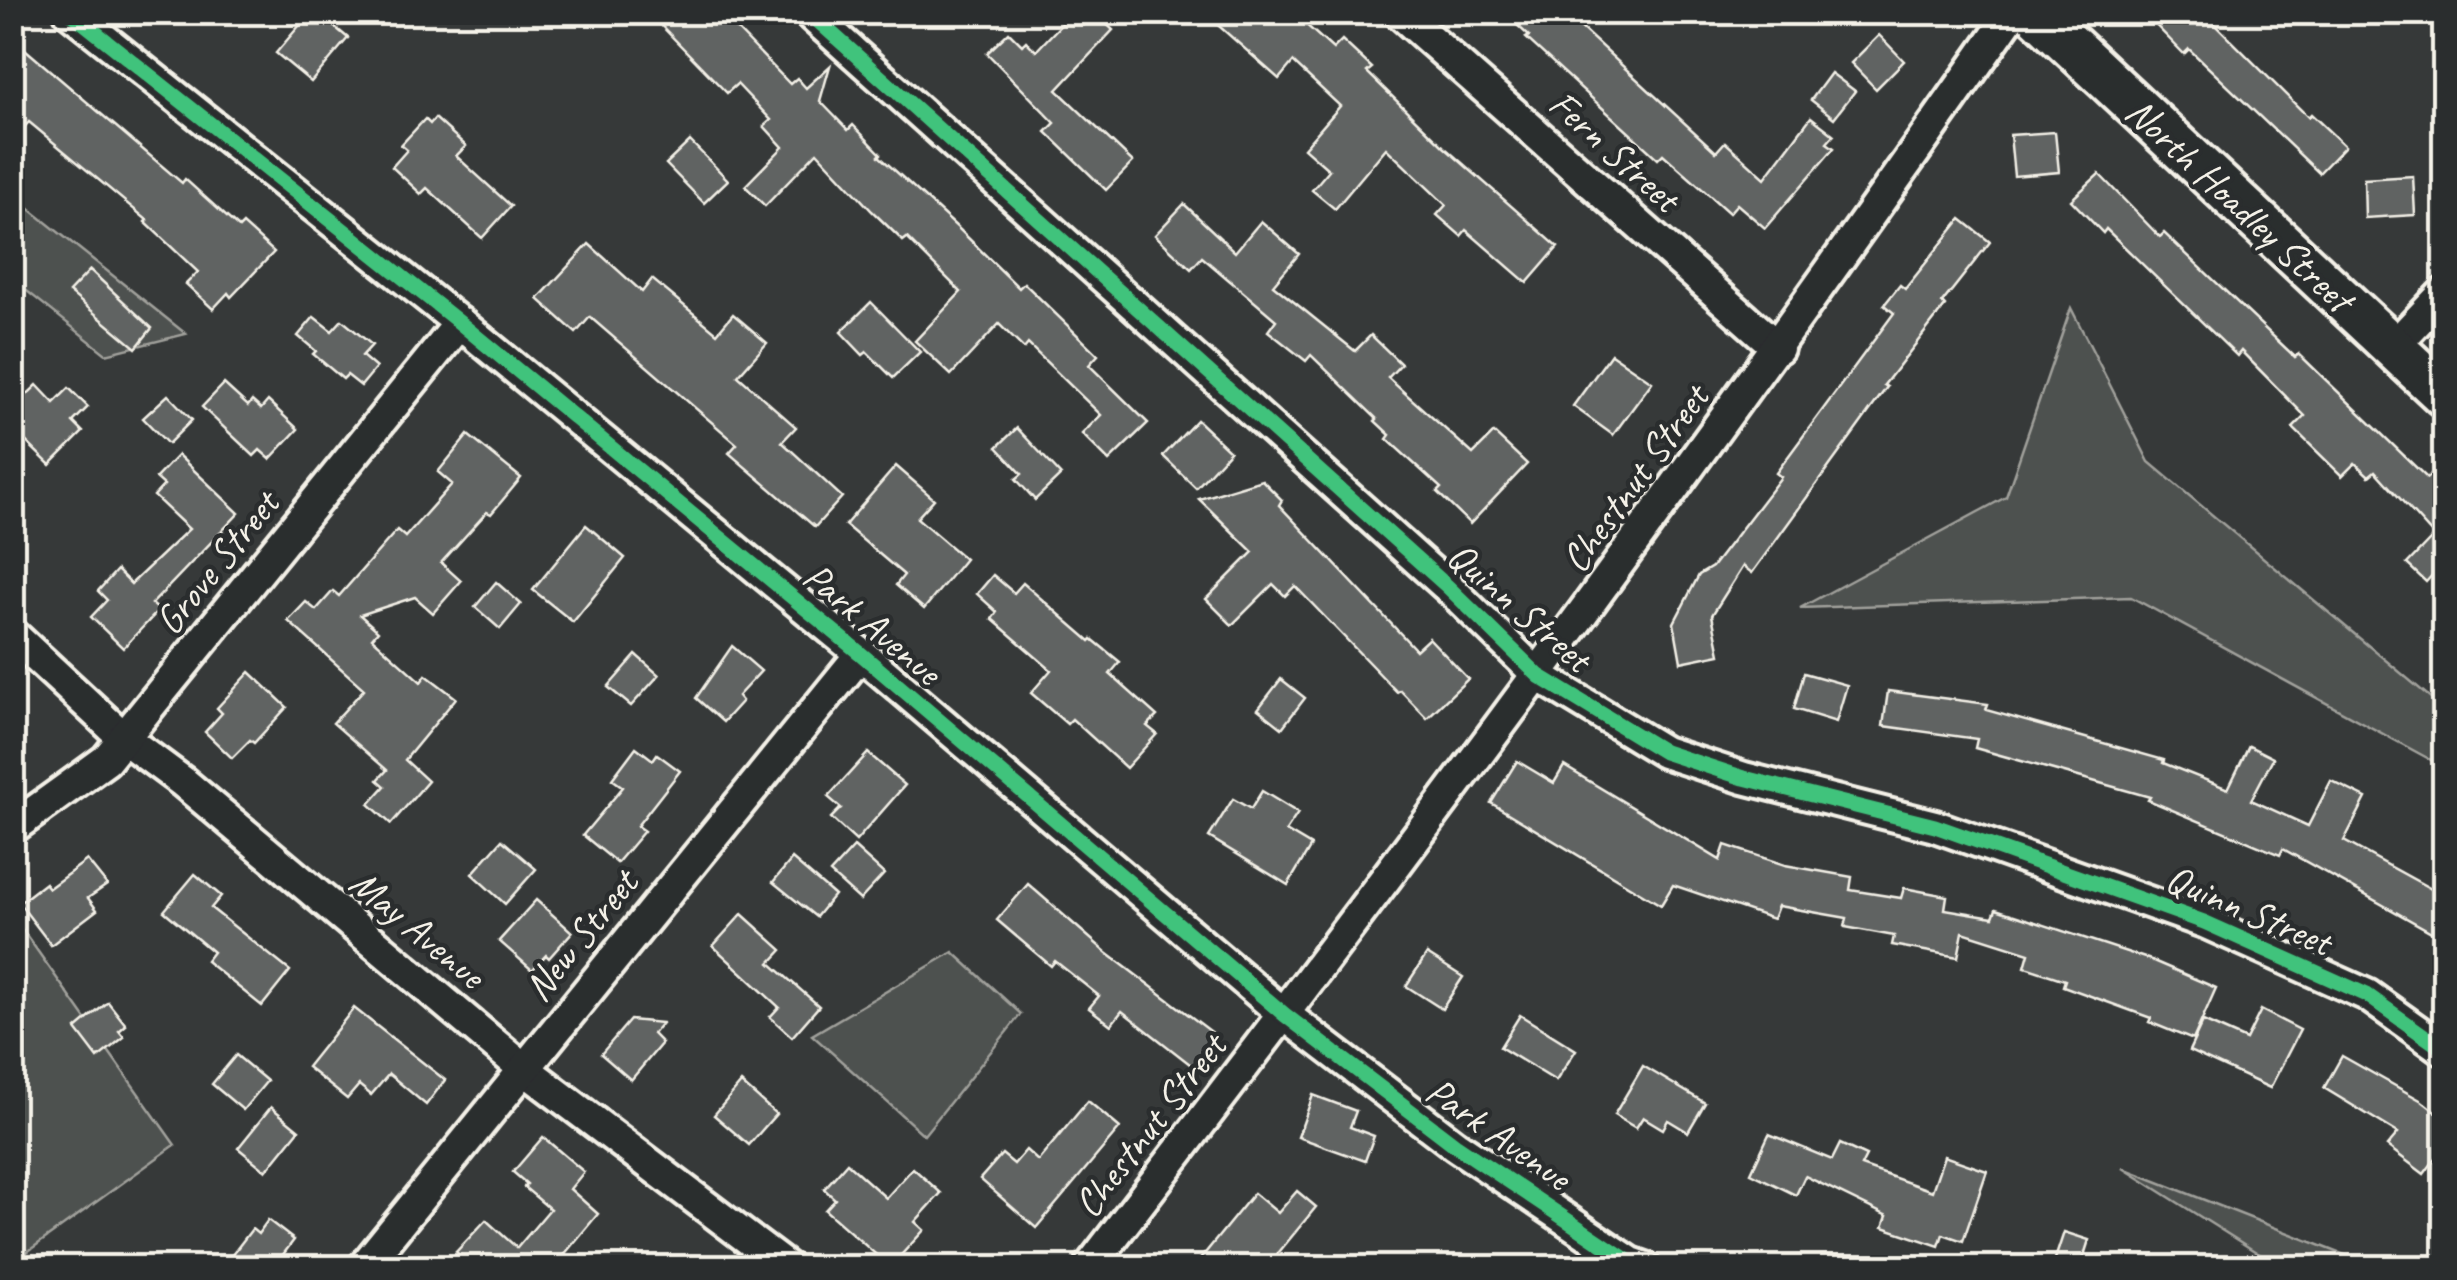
<svg xmlns="http://www.w3.org/2000/svg" width="2457" height="1280" font-family="Caveat,sans-serif">
<rect width="100%" height="100%" fill="#363939"/>
<filter id="ink" filterUnits="userSpaceOnUse"><feTurbulence type="fractalNoise" baseFrequency=".01" numOctaves="2"/><feDisplacementMap in="SourceGraphic" scale="20" xChannelSelector="R" yChannelSelector="G"/><feConvolveMatrix kernelMatrix="1 2 1 2 8 2 1 2 1" color-interpolation-filters="sRGB"/></filter>
<g filter="url(#ink)">
<g fill="#4e514f" stroke="#a1a19c" stroke-width="2.5">
<path d="M12 195 186 334 106 354 13 280Z"/>
<path d="M2071 308 2149 462 2444 709V767L2131 597 1800 608 2006 497Z"/>
<path d="M12 915 175 1145 27 1252 12 1231Z"/>
<path d="M953 952 1021 1014 924 1135 812 1035Z"/>
<path d="M2123 1168 2375 1267H2280Z"/>
</g>
<g fill="#616362" stroke="#f4f1e8" stroke-width="2.5">
<path d="M648 12H720L790 84 797 78 806 88 830 66 820 101 848 130 853 125 881 154 879 156 959 229 1019 288 1024 283 1098 355 1089 365 1148 423 1109 461 1082 434 1101 415 1028 344 1024 349 999 324 951 375 915 341 961 292 907 238 903 241 872 211 817 152 765 206 745 186 783 147 764 126 771 120 737 84 727 93Z"/>
<path d="M1203 12H1292L1333 49 1342 40 1372 68 1367 72 1444 147 1558 247 1527 283 1466 230 1461 236 1437 215 1446 205 1386 148 1335 209 1312 190 1329 170 1304 148 1340 106 1293 62 1279 79Z"/>
<path d="M1503 12H1564L1716 152 1725 142 1765 178 1811 117 1834 135 1827 143 1834 148 1765 228 1737 204 1729 213 1663 154 1658 159 1526 38 1529 36Z"/>
<path d="M2143 12H2203L2308 117 2311 114 2345 146 2319 173 2189 49 2184 54Z"/>
<path d="M318 13 348 38 311 82 276 53 305 19 309 23Z"/>
<path d="M1095 13 1113 30 1057 90 1133 162 1106 190 1046 132 1055 123 987 53 1009 32 1022 45 1026 41 1036 51 1071 14 1083 25Z"/>
<path d="M1879 35 1904 61 1876 89 1851 63Z"/>
<path d="M12 38 182 183 185 179 239 228 243 224 274 252 231 297 228 293 213 309 186 284 198 272 145 222 147 220 29 122 12 140Z"/>
<path d="M1831 73 1855 91 1834 118 1811 100Z"/>
<path d="M435 118 466 146 456 156 511 206 482 238 427 188 421 194 392 167 407 150 401 145 425 119 430 124Z"/>
<path d="M2055 132 2059 172 2014 176 2010 135Z"/>
<path d="M690 141 728 180 704 203 666 164Z"/>
<path d="M2099 174 2160 237 2164 233 2295 357 2299 354 2427 478 2431 474 2444 489V547L2375 471 2369 476 2355 463 2342 476 2293 428 2305 416 2241 351 2237 356 2106 229 2103 233 2071 200Z"/>
<path d="M2413 176 2415 215 2365 218 2364 179Z"/>
<path d="M1184 204 1235 252 1261 221 1299 254 1273 285 1355 351 1371 335 1401 364 1388 378 1473 454 1494 433 1527 464 1470 524 1437 492 1441 488 1387 439 1390 435 1375 421 1377 419 1311 355 1306 361 1268 331 1276 320 1202 257 1191 269 1155 235Z"/>
<path d="M1961 219 1990 242 1942 303 1945 306 1884 385 1887 387 1752 573 1743 566 1712 615 1720 654 1681 662 1674 623 1699 575 1712 567 1781 477 1776 473 1894 313 1884 305 1900 285 1905 289Z"/>
<path d="M589 244 642 292 652 279 717 333 733 314 767 343 738 376 796 427 782 442 842 497 815 527 729 453 737 444 590 317 576 333 538 299Z"/>
<path d="M90 270 152 328 136 348 69 292Z"/>
<path d="M871 302 920 352 893 378 867 352 863 355 841 332Z"/>
<path d="M314 317 332 331 342 320 372 345 362 356 376 368 361 386 347 375 343 379 313 354 316 351 298 336Z"/>
<path d="M1611 354 1652 382 1613 435 1573 406Z"/>
<path d="M224 384 248 406 252 401 261 409 268 401 298 429 270 459 260 450 254 456 202 407Z"/>
<path d="M37 385 54 403 69 388 88 407 73 422 83 432 50 465 12 428V409Z"/>
<path d="M168 395 192 420 168 444 143 418Z"/>
<path d="M1197 420 1230 451 1196 488 1163 456Z"/>
<path d="M1017 428 1061 475 1035 500 1016 479 1022 474 997 447Z"/>
<path d="M468 435 521 478 491 514 487 512 441 563 461 581 433 613 415 597 360 615 378 631 372 638 421 682 426 675 456 698 405 760 428 781 391 824 369 804 385 786 378 780 387 770 333 723 364 689 288 621 306 602 316 610 333 591 339 596 397 530 405 537 452 484 438 472Z"/>
<path d="M178 455 239 513 152 604 159 610 123 648 91 617 107 600 98 591 117 570 131 584 189 529 154 496 164 485 156 478Z"/>
<path d="M896 466 934 499 917 518 965 559 924 609 896 585 904 575 845 525Z"/>
<path d="M1262 480 1282 500 1279 505 1416 650 1429 638 1468 679 1427 718 1400 690 1397 692 1295 586 1285 596 1273 584 1232 625 1206 599 1253 552 1199 499Z"/>
<path d="M586 525 625 558 573 622 533 590Z"/>
<path d="M2431 539 2444 552V562L2426 582 2407 564Z"/>
<path d="M993 575 1014 593 1023 583 1090 641 1092 639 1120 662 1110 674 1157 716 1147 726 1157 734 1126 768 1072 719 1067 724 1031 693 1051 670 992 619 997 612 977 594Z"/>
<path d="M496 582 521 604 500 629 475 607Z"/>
<path d="M732 646 761 671 738 696 742 701 723 722 696 698Z"/>
<path d="M636 655 659 675 631 706 608 687Z"/>
<path d="M250 672 287 707 254 743 250 740 232 758 205 732 222 713 217 708Z"/>
<path d="M1804 673 1847 685 1836 722 1794 709Z"/>
<path d="M1281 679 1305 698 1282 728 1258 709Z"/>
<path d="M1888 691 1988 704 1986 710 2164 760 2163 763 2228 789 2249 746 2273 758 2251 800 2308 826 2331 781 2366 798 2344 841 2444 896V939L2283 849 2280 855 2148 800 2150 797 1975 748 1977 739 1883 726Z"/>
<path d="M636 747 653 760 657 754 680 771 637 826 644 831 617 863 583 835 623 787 612 779Z"/>
<path d="M868 753 905 785 856 841 831 818 841 808 828 797Z"/>
<path d="M1517 761 1554 783 1564 766 1720 860 1725 845 1785 865 1852 877 1850 890 1901 898 1904 888 1947 896 1945 909 1993 917 1996 909 2151 960 2216 988 2193 1040 2149 1022 2151 1018 2063 986 2065 980 2025 967 2029 953 1963 932 1958 957 1892 945 1894 936 1845 927 1847 918 1778 906 1773 919 1673 885 1661 905 1491 803Z"/>
<path d="M1262 791 1298 813 1286 831 1311 846 1288 885 1209 837 1233 799 1251 809Z"/>
<path d="M502 840 536 869 505 904 472 874Z"/>
<path d="M854 847 884 874 860 900 830 873Z"/>
<path d="M792 859 834 895 816 917 773 882Z"/>
<path d="M87 860 107 885 88 898 97 910 51 945 19 903 45 883 49 888Z"/>
<path d="M195 874 221 896 211 908 290 971 262 1006 206 961 213 952 164 911Z"/>
<path d="M1028 884 1107 953 1218 1037 1195 1068 1122 1011 1111 1025 1089 1008 1099 996 1055 961 1051 966 997 920Z"/>
<path d="M536 900 572 932 549 958 546 955 532 970 499 941Z"/>
<path d="M742 914 782 950 770 963 819 1006 792 1037 770 1017 779 1007 713 946Z"/>
<path d="M1427 954 1463 977 1442 1009 1406 986Z"/>
<path d="M108 1002 126 1025 119 1031 124 1037 98 1058 76 1029Z"/>
<path d="M354 1008 445 1080 426 1105 389 1074 371 1095 359 1085 347 1099 307 1067Z"/>
<path d="M2261 1010 2300 1030 2270 1088 2189 1051 2203 1021 2246 1040Z"/>
<path d="M1520 1015 1576 1050 1556 1081 1500 1047Z"/>
<path d="M630 1020 662 1023 653 1034 662 1043 631 1080 601 1054Z"/>
<path d="M236 1055 267 1081 243 1110 212 1084Z"/>
<path d="M2342 1056 2422 1101 2444 1118V1147L2424 1174 2387 1146 2398 1133 2324 1088Z"/>
<path d="M1643 1066 1705 1103 1688 1132 1668 1120 1663 1129 1643 1117 1636 1128 1614 1115Z"/>
<path d="M741 1083 776 1114 749 1145 714 1115Z"/>
<path d="M1313 1095 1356 1111 1350 1127 1374 1136 1365 1161 1298 1137Z"/>
<path d="M1088 1101 1120 1128 1036 1228 980 1179 1002 1154 1014 1164 1026 1150 1038 1161Z"/>
<path d="M271 1107 299 1130 266 1171 238 1148Z"/>
<path d="M1769 1134 1832 1160 1840 1144 1866 1156 1861 1166 1932 1191 1944 1156 1987 1171 1963 1241 1943 1234 1939 1246 1883 1227 1887 1216 1805 1176 1796 1195 1751 1173Z"/>
<path d="M543 1137 584 1172 570 1189 598 1214 553 1268H474L456 1252 486 1220 517 1248 550 1209 524 1187 527 1184 513 1172Z"/>
<path d="M847 1163 886 1198 913 1168 941 1193 915 1222 924 1230 890 1267 825 1210 835 1199 824 1189Z"/>
<path d="M1297 1191 1316 1207 1266 1268H1193L1254 1193 1278 1213Z"/>
<path d="M268 1220 294 1240 273 1268H222L252 1229 258 1234Z"/>
<path d="M2064 1232 2089 1240 2080 1268H2052Z"/>
</g>
<g fill="none" stroke-linecap="round" stroke-linejoin="round">
<defs>
<g id="street">
<path d="M70 12 460 323 861 654 1285 1015 1455 1145 1631 1263 1645 1268"/>
<path d="M808 12 1448 587 1539 676 1664 752 1744 778 1935 826 2204 922 2367 995 2444 1050"/>
<path d="M1399 12 1778 348"/>
<path d="M2393 347 2444 293"/>
<path d="M12 634 125 739 183 782 523 1068 787 1268"/>
<path d="M12 828 106 760 460 323"/>
<path d="M363 1268 861 654"/>
<path d="M1089 1268C1407 857 1715 438 2013 12"/>
</g>
<path id="secondary" d="M2035 12 2444 395"/>
</defs>
<use href="#street" stroke="#f4f1e8" stroke-width="38"/>
<use href="#secondary" stroke="#f4f1e8" stroke-width="50"/>
<use href="#street" stroke="#2a2d2e" stroke-width="30"/>
<use href="#secondary" stroke="#2a2d2e" stroke-width="42"/>
<defs>
<g id="cycleway">
<path d="M70 12 460 323 861 654 1285 1015 1455 1145 1631 1263 1645 1268"/>
<path d="M808 12 1448 587 1539 676 1664 752 1744 778 1935 826 2204 922 2367 995 2444 1050"/>
</g>
</defs>
<use href="#cycleway" stroke="#2a2d2e" stroke-width="21"/>
<use href="#cycleway" stroke="#40c37c" stroke-width="15"/>
</g>
</g>
<g text-anchor="middle" stroke-width="9" stroke-linejoin="round" paint-order="stroke">
<g font-size="40" fill="#f4f1e8" stroke="#2a2d2e">
<text transform="translate(1615 150) rotate(42)" y="14">Fern Street</text>
<text transform="translate(2240 204) rotate(43)" y="14">North Hoadley Street</text>
<text transform="translate(1634 478) rotate(-54)" y="14">Chestnut Street</text>
<text transform="translate(216 562) rotate(-51)" y="14">Grove Street</text>
<text transform="translate(1520 606) rotate(41)" y="14">Quinn Street</text>
<text transform="translate(873 623) rotate(40)" y="14">Park Avenue</text>
<text transform="translate(2249 909) rotate(23)" y="14">Quinn Street</text>
<text transform="translate(418 928) rotate(40)" y="14">May Avenue</text>
<text transform="translate(580 935) rotate(-51)" y="14">New Street</text>
<text transform="translate(1149 1125) rotate(-52)" y="14">Chestnut Street</text>
<text transform="translate(1499 1133) rotate(35)" y="14">Park Avenue</text>
</g>
</g>
<rect width="2457" height="1280" fill="none" stroke="#2a2d2e" stroke-width="50"/>
<rect x="25" y="25" width="2407" height="1230" fill="none" stroke="#f4f1e8" stroke-width="4" filter="url(#ink)"/>
</svg>
